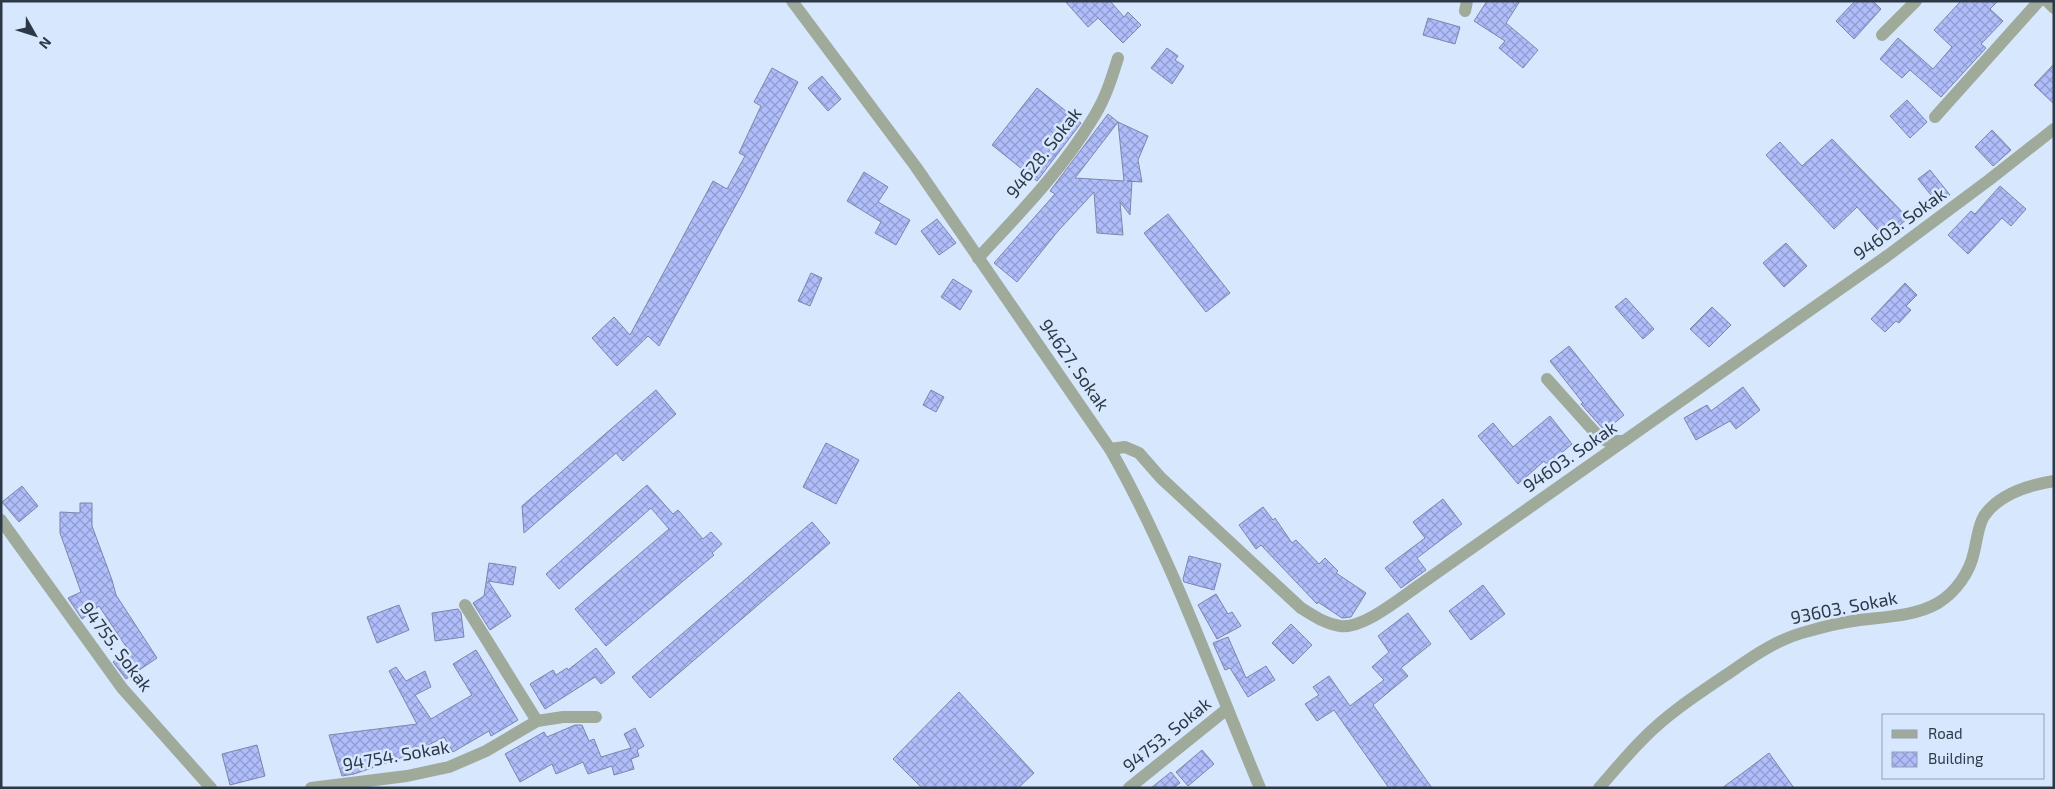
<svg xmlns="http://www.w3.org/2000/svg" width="2055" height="789" font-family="'Exo 2',sans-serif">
<defs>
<pattern id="building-cross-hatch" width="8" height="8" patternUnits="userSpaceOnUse" patternTransform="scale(1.25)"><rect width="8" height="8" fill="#b0bdfb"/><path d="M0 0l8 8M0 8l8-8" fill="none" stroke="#909bcd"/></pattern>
</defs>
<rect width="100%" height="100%" fill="#d7e7fd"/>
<g fill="url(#building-cross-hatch)" stroke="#7d85ab" fill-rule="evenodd">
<path d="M1065 1H1110L1124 17 1128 12 1141 25 1123 43 1098 18 1088 27Z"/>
<path d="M1487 1H1520L1506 23 1538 50 1523 68 1499 48 1505 41 1474 21Z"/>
<path d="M1855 1H1873L1881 9 1854 39 1836 21Z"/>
<path d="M1961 1H1998L1990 9 2003 21 1981 44 1986 48 1941 97 1910 70 1902 78 1880 59 1898 38 1933 69 1952 47 1934 30Z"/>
<path d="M1428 18 1460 27 1455 44 1423 35Z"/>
<path d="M1167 48 1178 56 1175 60 1184 66 1172 84 1151 68Z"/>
<path d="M2054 64V104L2034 85Z"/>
<path d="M772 68 798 82 743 192 659 346 648 336 617 366 592 338 614 317 630 335 713 181 727 189 745 156 739 153 761 106 754 102Z"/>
<path d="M822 76 841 99 828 111 808 88Z"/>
<path d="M1037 88 1081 123 1037 181 992 145Z"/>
<path d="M1907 100 1927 122 1910 138 1890 116Z"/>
<path d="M1108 114 1118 122 1148 136 1138 160 1142 182 1127 181H1132L1130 215 1120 202 1123 235 1097 233 1094 192 1058 231 1017 282 994 263 1055 194 1050 191ZM1118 122 1124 181 1075 178Z"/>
<path d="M1992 130 2011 150 1993 166 1975 147Z"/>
<path d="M1832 139 1908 218 1885 238 1857 207 1834 229 1766 155 1780 142 1802 166Z"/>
<path d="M1930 170 1950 195 1939 205 1918 179Z"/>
<path d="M864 172 888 187 878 202 910 220 896 245 875 233 881 222 847 201Z"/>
<path d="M2000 186 2026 209 2011 226 2002 218 1968 254 1948 235 1971 211 1975 214Z"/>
<path d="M1168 214 1230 293 1206 312 1144 233Z"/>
<path d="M937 219 956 243 939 255 921 231Z"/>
<path d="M1786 243 1807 266 1784 287 1763 263Z"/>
<path d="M811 273 822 278 810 306 798 301Z"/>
<path d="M953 279 972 291 960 310 941 297Z"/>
<path d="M1905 283 1917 295 1906 306 1911 310 1899 323 1896 321 1885 332 1871 319Z"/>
<path d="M1626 298 1654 329 1643 339 1615 307Z"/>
<path d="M1712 307 1731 325 1709 347 1690 329Z"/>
<path d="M1569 346 1624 415 1605 431 1581 404 1583 403 1550 361Z"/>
<path d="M1743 387 1760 410 1736 429 1730 421 1696 440 1684 418 1707 405 1711 411Z"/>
<path d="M656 390 676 414 623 461 616 453 524 533 522 506Z"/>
<path d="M931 390 944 397 936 412 923 405Z"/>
<path d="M1550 416 1572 444 1547 465 1544 461 1518 484 1478 436 1493 423 1513 447Z"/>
<path d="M826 443 859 460 836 504 803 487Z"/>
<path d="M647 485 673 514 678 510 703 539 711 532 722 544 712 553 714 555 606 646 575 609 669 529 651 508 559 589 546 574Z"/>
<path d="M22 486 38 506 19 522 2 502Z"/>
<path d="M1443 499 1462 524 1417 558 1426 570 1401 588 1385 568 1425 538 1413 522Z"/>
<path d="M80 503H92V526L112 580 116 595 157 658 126 679 113 662 129 651 99 606 82 619 68 598 81 592 60 533V512L80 513Z"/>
<path d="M1263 507 1273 520 1275 518 1292 543 1296 540 1319 564 1325 558 1338 571 1336 573 1366 593 1351 617 1342 618 1318 602 1317 604 1261 545 1256 549 1239 525Z"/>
<path d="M812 522 830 543 650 698 632 677Z"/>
<path d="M1189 556 1221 564 1214 590 1184 582 1183 579Z"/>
<path d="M489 563 516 567 513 585 488 581 511 616 490 630 473 603 484 596Z"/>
<path d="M1483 585 1505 614 1471 640 1449 611Z"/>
<path d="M1216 594 1228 614 1232 612 1241 626 1217 639 1198 605Z"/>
<path d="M399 605 409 630 377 643 367 617Z"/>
<path d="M458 609 461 613 464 637 435 641 432 613Z"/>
<path d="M1408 613 1431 644 1401 668 1408 676 1373 705 1432 788H1389L1334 710 1317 721 1305 704 1319 695 1313 687 1329 676 1350 706 1384 680 1372 667 1389 652 1378 636Z"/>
<path d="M1291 624 1312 645 1293 664 1272 643Z"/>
<path d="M1228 637 1246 678 1266 666 1275 680 1248 697 1230 668 1225 670 1213 643Z"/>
<path d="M596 648 615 673 601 684 595 677 545 709 530 684 553 670 556 675 567 668 568 670Z"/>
<path d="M476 650 518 720 491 736 489 731 453 752 444 737 409 755 354 774 342 776 329 735 417 724 389 671 396 667 406 681 425 671 431 687 415 695 431 719 472 695 453 664Z"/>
<path d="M959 692 1034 773 1018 788H922L893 759Z"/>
<path d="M575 725H582L589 741 594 739 601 757 631 748 624 734 635 728 644 746 637 750 639 756 631 759 634 769 614 775 612 766 588 774 583 762 556 774 552 764 520 782 505 754 544 732 547 737Z"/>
<path d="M257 745 265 776 230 785 222 754Z"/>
<path d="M1202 750 1214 764 1188 786 1176 772Z"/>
<path d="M1769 753 1794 788H1722L1748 769Z"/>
<path d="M1171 772 1180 783 1173 788H1151Z"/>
</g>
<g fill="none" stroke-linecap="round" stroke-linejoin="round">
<g stroke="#9faa9a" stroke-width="12">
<path d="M792 1 916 167 1110 449C1171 556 1212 674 1260 788"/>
<path d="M2047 1 2054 8"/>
<path d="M1465 11 1467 1"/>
<path d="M1882 35 1916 1"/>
<path d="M1935 117 2039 1"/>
<path d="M978 258C1020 213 1064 168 1095 115 1106 97 1112 77 1118 58"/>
<path d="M1547 379 1600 438 1607 441H1624"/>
<path d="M1110 449 1125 447 1139 453 1161 478 1301 608C1313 615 1325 624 1340 626 1363 629 1399 599 1418 586L1887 256 1989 180 2054 129"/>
<path d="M1 520 122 688 211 788"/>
<path d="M465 605 537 721"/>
<path d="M311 788 407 776 449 767 486 751 537 721 563 717H596"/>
<path d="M1129 788 1227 709"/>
<path d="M1599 788C1613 772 1627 755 1642 740 1668 713 1701 692 1732 671 1756 654 1780 638 1809 631 1823 627 1838 623 1853 621 1880 617 1914 617 1938 603 1956 592 1970 572 1974 552 1977 540 1978 526 1984 516 1999 494 2029 485 2054 481"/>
</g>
</g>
<g text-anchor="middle" stroke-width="5" stroke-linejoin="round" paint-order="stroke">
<g font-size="18" fill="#2d3846" stroke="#d7e7fd">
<text transform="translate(1044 153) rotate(-52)" y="6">94628. Sokak</text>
<text transform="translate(1900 224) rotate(-36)" y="6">94603. Sokak</text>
<text transform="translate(1074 365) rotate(55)" y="6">94627. Sokak</text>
<text transform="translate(1570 457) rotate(-35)" y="6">94603. Sokak</text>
<text transform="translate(1844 608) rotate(-11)" y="6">93603. Sokak</text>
<text transform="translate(116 647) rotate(53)" y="6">94755. Sokak</text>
<text transform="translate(1167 735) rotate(-39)" y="6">94753. Sokak</text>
<text transform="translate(396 756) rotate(-10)" y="6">94754. Sokak</text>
</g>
</g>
<rect width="2055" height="789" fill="none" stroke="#2d3846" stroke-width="5"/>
<rect x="1882" y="714" width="162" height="65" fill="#d7e7fd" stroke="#93a1b4"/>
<rect x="1892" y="730" width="25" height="8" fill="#9faa9a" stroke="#93a1b4"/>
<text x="1928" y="739" font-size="15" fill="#2d3846">Road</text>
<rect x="1892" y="752" width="25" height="15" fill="url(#building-cross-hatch)" stroke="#93a1b4"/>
<text x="1928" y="764" font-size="15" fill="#2d3846">Building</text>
<g transform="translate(35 35) rotate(129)" stroke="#d7e7fd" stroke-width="4" paint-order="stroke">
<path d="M0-4L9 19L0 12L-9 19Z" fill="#2d3846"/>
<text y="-8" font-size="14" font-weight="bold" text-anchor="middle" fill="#2d3846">N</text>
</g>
</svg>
